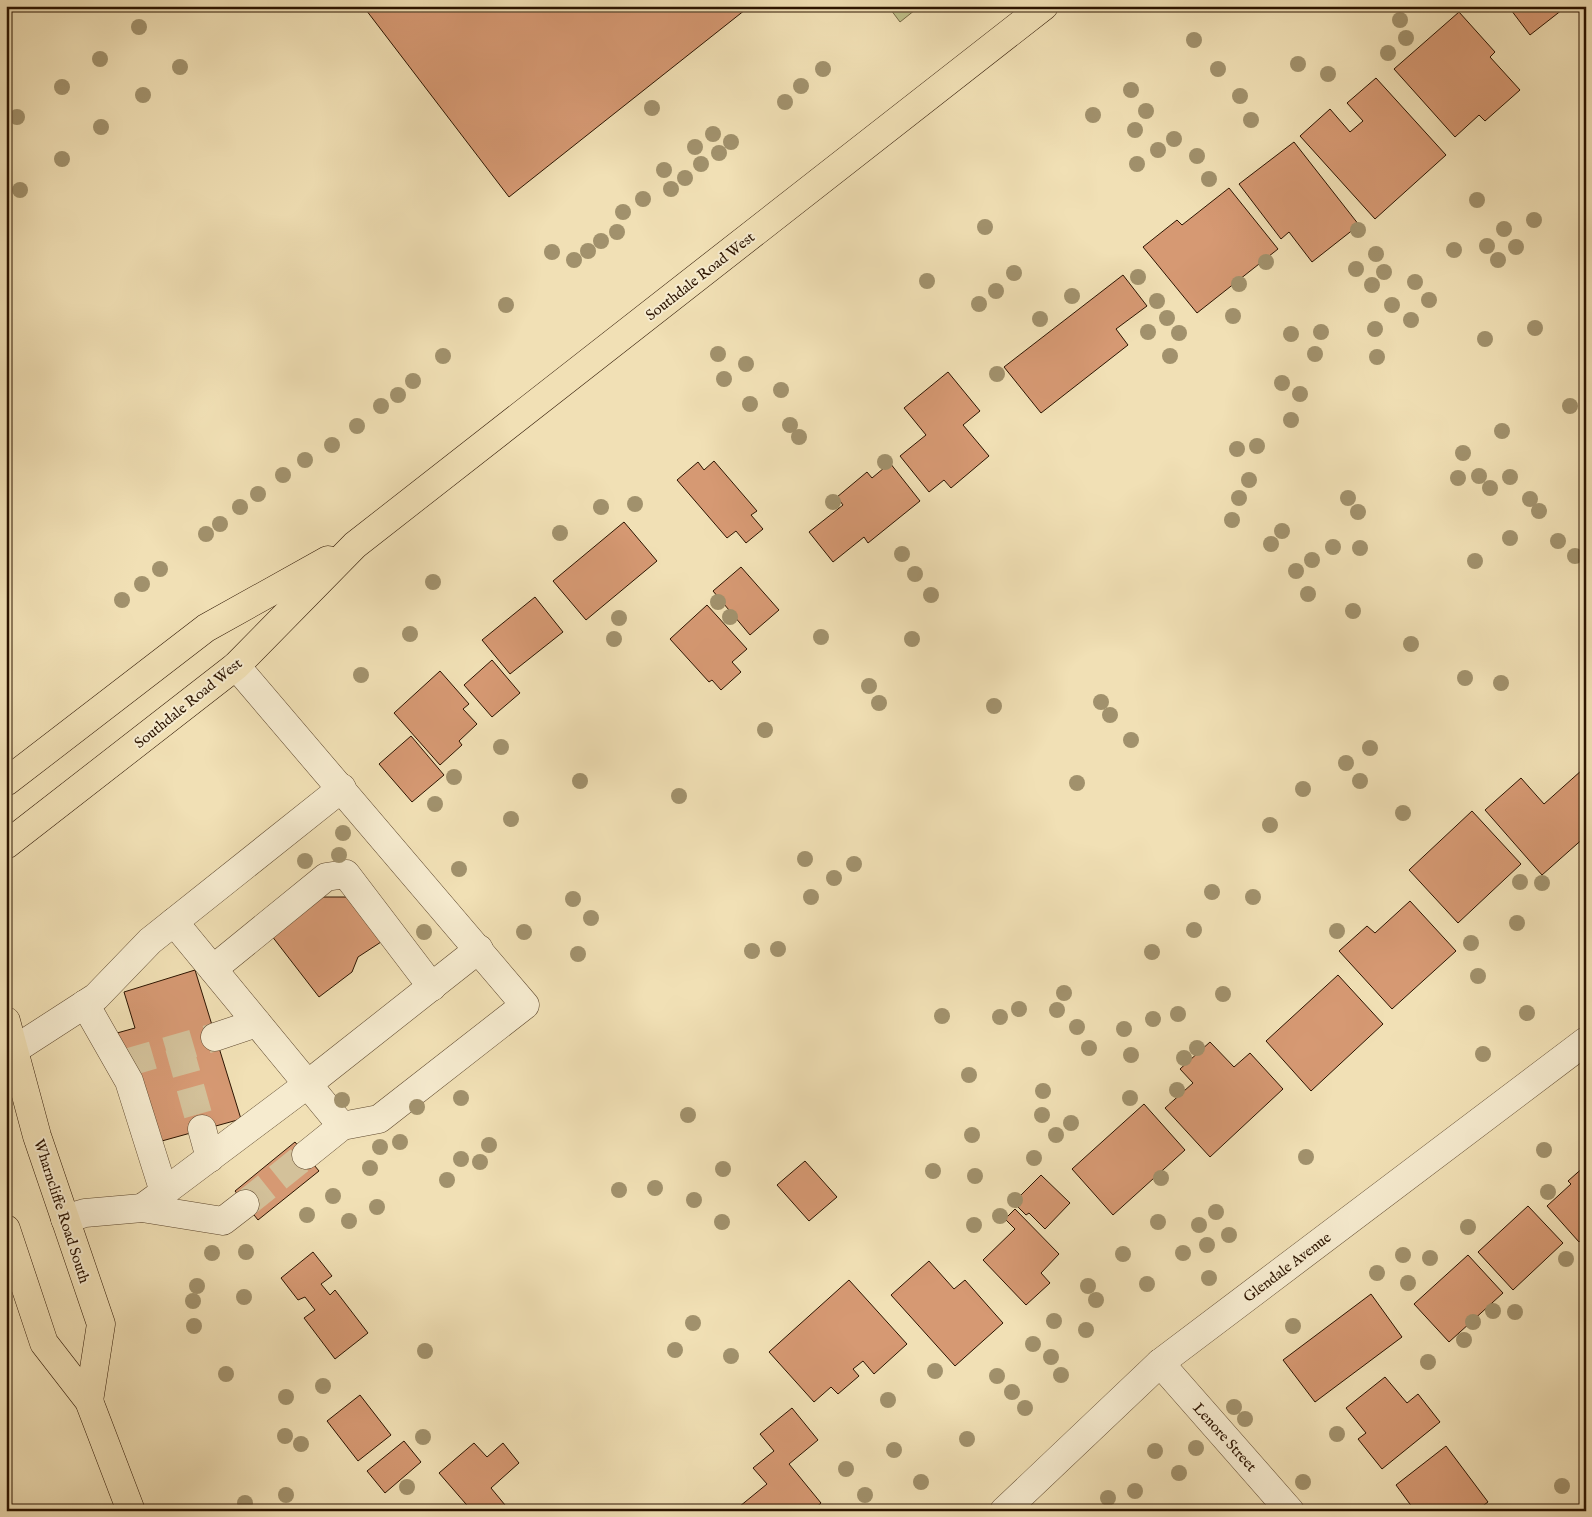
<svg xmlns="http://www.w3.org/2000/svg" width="1592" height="1517" font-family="'IM FELL English',serif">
<rect width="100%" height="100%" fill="#f1e0b5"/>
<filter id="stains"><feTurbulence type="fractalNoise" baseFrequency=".004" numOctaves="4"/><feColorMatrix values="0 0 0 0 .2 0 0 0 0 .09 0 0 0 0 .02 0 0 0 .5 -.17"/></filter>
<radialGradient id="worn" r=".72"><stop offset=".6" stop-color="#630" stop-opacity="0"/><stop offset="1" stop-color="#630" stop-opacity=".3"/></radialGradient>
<path fill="#c0c18a" stroke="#766a45" d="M888 6H920L900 22Z"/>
<g fill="#d69973" stroke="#2c1400">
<path d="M363 6H750L509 197Z"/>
<path d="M1508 6H1567L1530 35Z"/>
<path d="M1459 12 1495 52 1490 57 1520 90 1485 121 1479 115 1455 137 1394 69Z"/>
<path d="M1376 78 1446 155 1375 219 1300 136 1330 109 1350 132 1363 121 1347 103Z"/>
<path d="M1294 142 1359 225 1312 262 1289 232 1281 239 1239 184Z"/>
<path d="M1229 188 1278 249 1197 313 1143 247 1177 220 1182 225Z"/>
<path d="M1123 275 1147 306 1116 329 1128 345 1041 413 1004 367Z"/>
<path d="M948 372 980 411 963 425 989 456 951 488 944 480 929 492 900 456 926 435 904 408Z"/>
<path d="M714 461 757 511 751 515 763 529 746 543 736 531 727 538 677 480 698 462 704 470Z"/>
<path d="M890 463 920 501 868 543 864 537 833 562 809 532 843 505 837 497 867 472 872 478Z"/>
<path d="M624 522 657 561 586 620 553 581Z"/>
<path d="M741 567 779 610 750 635 713 591Z"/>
<path d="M535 597 563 632 510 674 482 640Z"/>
<path d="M707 605 747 649 732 662 741 672 721 690 712 680 709 682 670 639Z"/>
<path d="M492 660 520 693 492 717 464 685Z"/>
<path d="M440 671 469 704 463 709 477 724 459 741 462 745 440 765 394 713Z"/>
<path d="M411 736 444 775 412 802 379 764Z"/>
<path d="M1582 770 1586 774V836L1542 875 1485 810 1521 778 1544 804Z"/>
<path d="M1472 811 1521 864 1458 923 1409 870Z"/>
<path d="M314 897H347L381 942 358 957 352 972 319 997 268 931Z"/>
<path d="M1410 901 1456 951 1392 1009 1339 951 1367 926 1375 933Z"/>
<path d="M195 970 241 1119 151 1144 117 1033 135 1028 124 992Z"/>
<path d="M1338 975 1383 1024 1311 1091 1266 1041Z"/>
<path d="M1210 1042 1234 1067 1250 1053 1283 1089 1210 1157 1165 1108 1193 1083 1180 1069Z"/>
<path d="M1144 1104 1185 1150 1113 1215 1072 1169Z"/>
<path d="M295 1142 319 1171 258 1220 235 1191Z"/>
<path d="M805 1161 837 1197 809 1221 777 1185Z"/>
<path d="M1586 1165V1236L1579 1242 1547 1206 1571 1184 1568 1181Z"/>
<path d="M1041 1175 1070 1203 1045 1229 1029 1213 1026 1215 1018 1207 1021 1203 1017 1199Z"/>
<path d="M1528 1206 1563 1243 1513 1290 1478 1252Z"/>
<path d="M1015 1209 1059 1254 1041 1273 1050 1283 1026 1305 983 1260 1015 1229 1005 1219Z"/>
<path d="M313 1252 332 1276 321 1284 330 1295 335 1290 368 1333 335 1359 304 1318 315 1310 305 1297 298 1300 281 1278Z"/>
<path d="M1468 1255 1503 1293 1449 1342 1414 1304Z"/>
<path d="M929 1261 954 1289 965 1280 1003 1323 955 1366 891 1295Z"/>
<path d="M849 1280 907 1344 874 1374 863 1361 853 1369 859 1376 838 1394 831 1387 814 1402 769 1352Z"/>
<path d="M1371 1294 1402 1337 1315 1402 1283 1360Z"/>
<path d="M1385 1377 1407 1403 1418 1394 1440 1422 1382 1469 1358 1439 1366 1433 1346 1408Z"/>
<path d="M360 1395 391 1435 358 1461 327 1421Z"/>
<path d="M792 1408 818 1440 789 1464 821 1503 812 1511H734L767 1484 753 1468 774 1451 760 1434Z"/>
<path d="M404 1441 421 1462 385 1493 367 1471Z"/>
<path d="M474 1443 487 1457 503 1443 519 1463 491 1488 510 1511H472L439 1473Z"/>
<path d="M1446 1446 1488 1502 1476 1511H1437L1434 1508 1430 1511H1415L1396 1485Z"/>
</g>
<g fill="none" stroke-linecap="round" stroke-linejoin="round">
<g stroke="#d3c19a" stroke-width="28" stroke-dasharray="28 14" stroke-linecap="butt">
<path d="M179 1047 202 1129"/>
<path d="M126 1063 215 1037"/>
<path d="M245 1204 306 1155"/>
</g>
<defs>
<g id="minor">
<path d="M236 666 525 1005 379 1119 342 1126 306 1155"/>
<path d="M174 922 342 1126"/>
<path d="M213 969 326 877 346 874 432 987"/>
<path d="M85 1004 129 1081 164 1192 142 1208"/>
<path d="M215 1037 257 1023"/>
<path d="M14 1050 96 997 150 941 342 788"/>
<path d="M202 1129 210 1158"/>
<path d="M164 1192 308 1084 479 949"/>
<path d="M65 1219 85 1213 142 1208 223 1221 245 1204"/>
<path d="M1160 1363 1290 1511"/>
<path d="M1004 1511 1160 1363 1586 1041"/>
</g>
<g id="major">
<path d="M6 782 206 628 328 560"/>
<path d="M6 845 236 666 355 545 1044 6"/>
<path d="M6 1021 37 1136 101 1324 89 1401"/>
<path d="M6 1229 44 1343 89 1401 131 1511"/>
</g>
</defs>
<use href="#minor" stroke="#5d472d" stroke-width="29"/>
<use href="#major" stroke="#2c1400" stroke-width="29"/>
<use href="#minor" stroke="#f6ebcf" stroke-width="28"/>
<use href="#major" stroke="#f1e0b5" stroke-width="28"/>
</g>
<g fill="#a1916c">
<circle cx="1400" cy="20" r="8"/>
<circle cx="139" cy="27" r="8"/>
<circle cx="1406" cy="38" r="8"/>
<circle cx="1194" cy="40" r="8"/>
<circle cx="1388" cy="53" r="8"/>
<circle cx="100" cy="59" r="8"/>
<circle cx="1298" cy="64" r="8"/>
<circle cx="180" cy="67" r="8"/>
<circle cx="823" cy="69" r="8"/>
<circle cx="1218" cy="69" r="8"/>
<circle cx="1328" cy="74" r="8"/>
<circle cx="801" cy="86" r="8"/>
<circle cx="62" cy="87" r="8"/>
<circle cx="1131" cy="90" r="8"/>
<circle cx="143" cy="95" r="8"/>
<circle cx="1240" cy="96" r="8"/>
<circle cx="785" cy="102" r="8"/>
<circle cx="652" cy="108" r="8"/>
<circle cx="1146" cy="111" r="8"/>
<circle cx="1093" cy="115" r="8"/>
<circle cx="17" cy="117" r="8"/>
<circle cx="1251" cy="120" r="8"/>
<circle cx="101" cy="127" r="8"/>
<circle cx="1135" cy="130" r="8"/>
<circle cx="713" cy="134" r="8"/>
<circle cx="1174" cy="139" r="8"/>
<circle cx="731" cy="142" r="8"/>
<circle cx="695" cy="147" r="8"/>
<circle cx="1158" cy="150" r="8"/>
<circle cx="719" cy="153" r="8"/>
<circle cx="1197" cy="156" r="8"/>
<circle cx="62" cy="159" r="8"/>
<circle cx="701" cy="164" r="8"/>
<circle cx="1137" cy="164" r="8"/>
<circle cx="664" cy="170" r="8"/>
<circle cx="685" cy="178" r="8"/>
<circle cx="1209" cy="179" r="8"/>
<circle cx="671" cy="189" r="8"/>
<circle cx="20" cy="190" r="8"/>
<circle cx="643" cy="199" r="8"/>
<circle cx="1477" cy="200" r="8"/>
<circle cx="623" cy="212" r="8"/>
<circle cx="1534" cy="220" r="8"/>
<circle cx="985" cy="227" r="8"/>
<circle cx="1504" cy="229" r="8"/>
<circle cx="1358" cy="230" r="8"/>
<circle cx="617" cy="232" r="8"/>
<circle cx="601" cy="241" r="8"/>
<circle cx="1487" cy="246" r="8"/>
<circle cx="1516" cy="247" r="8"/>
<circle cx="1454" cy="250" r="8"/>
<circle cx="588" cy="251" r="8"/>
<circle cx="552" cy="252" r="8"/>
<circle cx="1376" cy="254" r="8"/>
<circle cx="574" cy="260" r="8"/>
<circle cx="1498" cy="260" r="8"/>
<circle cx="1266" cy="262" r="8"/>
<circle cx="1356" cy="269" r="8"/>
<circle cx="1384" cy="272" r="8"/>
<circle cx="1014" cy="273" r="8"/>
<circle cx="1138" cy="277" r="8"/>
<circle cx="927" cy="281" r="8"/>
<circle cx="1415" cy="282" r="8"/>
<circle cx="1239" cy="284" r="8"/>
<circle cx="1372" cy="285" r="8"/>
<circle cx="996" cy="291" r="8"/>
<circle cx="1072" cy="296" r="8"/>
<circle cx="1429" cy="300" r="8"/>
<circle cx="1157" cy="301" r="8"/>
<circle cx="979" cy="304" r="8"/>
<circle cx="506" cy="305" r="8"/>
<circle cx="1392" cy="305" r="8"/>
<circle cx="1233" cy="316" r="8"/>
<circle cx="1167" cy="318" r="8"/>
<circle cx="1040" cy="319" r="8"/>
<circle cx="1411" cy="320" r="8"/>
<circle cx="1535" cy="328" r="8"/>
<circle cx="1375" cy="329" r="8"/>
<circle cx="1148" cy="332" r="8"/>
<circle cx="1321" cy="332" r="8"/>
<circle cx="1179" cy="333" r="8"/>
<circle cx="1291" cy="334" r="8"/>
<circle cx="1485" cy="339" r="8"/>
<circle cx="718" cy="354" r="8"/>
<circle cx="1315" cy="354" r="8"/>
<circle cx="443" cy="356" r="8"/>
<circle cx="1170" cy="356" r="8"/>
<circle cx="1377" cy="357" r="8"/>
<circle cx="746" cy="364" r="8"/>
<circle cx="997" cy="374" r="8"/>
<circle cx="724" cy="379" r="8"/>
<circle cx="413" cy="381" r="8"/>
<circle cx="1282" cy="383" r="8"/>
<circle cx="781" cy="390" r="8"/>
<circle cx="1300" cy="394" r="8"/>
<circle cx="398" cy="395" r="8"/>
<circle cx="750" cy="404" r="8"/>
<circle cx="381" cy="406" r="8"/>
<circle cx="1570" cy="406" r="8"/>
<circle cx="1291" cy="420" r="8"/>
<circle cx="790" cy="425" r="8"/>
<circle cx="357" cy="426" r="8"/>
<circle cx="1502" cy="431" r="8"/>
<circle cx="799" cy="437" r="8"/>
<circle cx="332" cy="445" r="8"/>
<circle cx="1257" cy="446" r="8"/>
<circle cx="1237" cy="449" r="8"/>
<circle cx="1463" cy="453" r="8"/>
<circle cx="305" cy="460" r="8"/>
<circle cx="885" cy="462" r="8"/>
<circle cx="283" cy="475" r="8"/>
<circle cx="1479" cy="476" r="8"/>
<circle cx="1510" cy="477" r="8"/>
<circle cx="1458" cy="478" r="8"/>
<circle cx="1249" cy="480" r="8"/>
<circle cx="1490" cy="488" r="8"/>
<circle cx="258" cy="494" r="8"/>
<circle cx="1239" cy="498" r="8"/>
<circle cx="1348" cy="498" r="8"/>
<circle cx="1530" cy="499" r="8"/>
<circle cx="833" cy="502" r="8"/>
<circle cx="635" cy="504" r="8"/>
<circle cx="240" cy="507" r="8"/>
<circle cx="601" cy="507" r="8"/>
<circle cx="1539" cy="511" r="8"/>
<circle cx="1358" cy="512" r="8"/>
<circle cx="1232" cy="520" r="8"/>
<circle cx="220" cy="524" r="8"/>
<circle cx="1282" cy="531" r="8"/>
<circle cx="560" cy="533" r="8"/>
<circle cx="206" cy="534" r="8"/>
<circle cx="1510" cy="538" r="8"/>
<circle cx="1558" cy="541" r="8"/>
<circle cx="1271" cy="544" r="8"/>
<circle cx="1333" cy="547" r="8"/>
<circle cx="1360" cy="548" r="8"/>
<circle cx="902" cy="554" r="8"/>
<circle cx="1575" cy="556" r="8"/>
<circle cx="1312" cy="560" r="8"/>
<circle cx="1475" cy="561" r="8"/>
<circle cx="160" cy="569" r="8"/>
<circle cx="1296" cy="571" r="8"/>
<circle cx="915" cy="574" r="8"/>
<circle cx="433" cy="582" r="8"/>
<circle cx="142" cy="584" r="8"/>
<circle cx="1308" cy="594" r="8"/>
<circle cx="931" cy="595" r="8"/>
<circle cx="122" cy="600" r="8"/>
<circle cx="718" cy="602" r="8"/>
<circle cx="1353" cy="611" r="8"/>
<circle cx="730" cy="617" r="8"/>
<circle cx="619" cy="618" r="8"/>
<circle cx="410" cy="634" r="8"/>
<circle cx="821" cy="637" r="8"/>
<circle cx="614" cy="639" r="8"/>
<circle cx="912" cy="639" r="8"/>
<circle cx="1411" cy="644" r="8"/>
<circle cx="361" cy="675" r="8"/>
<circle cx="1465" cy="678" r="8"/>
<circle cx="1501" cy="683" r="8"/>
<circle cx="869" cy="686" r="8"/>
<circle cx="1101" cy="702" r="8"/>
<circle cx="879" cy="703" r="8"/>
<circle cx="994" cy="706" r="8"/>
<circle cx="1110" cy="715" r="8"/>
<circle cx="765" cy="730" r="8"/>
<circle cx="1131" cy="740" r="8"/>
<circle cx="501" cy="747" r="8"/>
<circle cx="1370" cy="748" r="8"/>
<circle cx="1346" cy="763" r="8"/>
<circle cx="454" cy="777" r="8"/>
<circle cx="580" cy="781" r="8"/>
<circle cx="1360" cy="781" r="8"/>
<circle cx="1077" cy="783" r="8"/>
<circle cx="1303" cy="789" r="8"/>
<circle cx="679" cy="796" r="8"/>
<circle cx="435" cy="804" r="8"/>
<circle cx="1403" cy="813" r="8"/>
<circle cx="511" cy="819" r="8"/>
<circle cx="1270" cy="825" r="8"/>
<circle cx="343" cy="833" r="8"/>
<circle cx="339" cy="855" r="8"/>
<circle cx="805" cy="859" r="8"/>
<circle cx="305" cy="861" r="8"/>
<circle cx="854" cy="864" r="8"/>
<circle cx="459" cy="869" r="8"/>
<circle cx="834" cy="878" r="8"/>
<circle cx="1520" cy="882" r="8"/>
<circle cx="1542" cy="883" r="8"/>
<circle cx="1212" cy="892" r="8"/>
<circle cx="811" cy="897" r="8"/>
<circle cx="1253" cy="897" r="8"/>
<circle cx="573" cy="899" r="8"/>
<circle cx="591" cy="918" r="8"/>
<circle cx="1517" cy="923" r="8"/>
<circle cx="1194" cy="930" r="8"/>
<circle cx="1337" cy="931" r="8"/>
<circle cx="424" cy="932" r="8"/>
<circle cx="524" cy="932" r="8"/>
<circle cx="1471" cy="943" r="8"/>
<circle cx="778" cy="949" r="8"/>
<circle cx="752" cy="951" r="8"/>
<circle cx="1152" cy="952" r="8"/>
<circle cx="578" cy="954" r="8"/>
<circle cx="1478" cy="976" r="8"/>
<circle cx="1064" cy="993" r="8"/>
<circle cx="1223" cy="994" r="8"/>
<circle cx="1019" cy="1009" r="8"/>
<circle cx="1057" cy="1010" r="8"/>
<circle cx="1527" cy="1013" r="8"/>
<circle cx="1178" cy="1014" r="8"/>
<circle cx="942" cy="1016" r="8"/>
<circle cx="1000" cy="1017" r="8"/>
<circle cx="1153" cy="1019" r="8"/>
<circle cx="1077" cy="1027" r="8"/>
<circle cx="1124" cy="1029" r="8"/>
<circle cx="1089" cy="1048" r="8"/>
<circle cx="1197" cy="1048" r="8"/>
<circle cx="1483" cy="1054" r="8"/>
<circle cx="1131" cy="1055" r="8"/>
<circle cx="1184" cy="1058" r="8"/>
<circle cx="969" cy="1075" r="8"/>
<circle cx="1177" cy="1090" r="8"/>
<circle cx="1043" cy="1091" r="8"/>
<circle cx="461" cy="1098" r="8"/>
<circle cx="1130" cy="1098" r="8"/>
<circle cx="342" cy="1100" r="8"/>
<circle cx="417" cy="1107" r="8"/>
<circle cx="688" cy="1115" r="8"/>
<circle cx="1042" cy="1115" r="8"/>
<circle cx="1071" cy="1123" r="8"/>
<circle cx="972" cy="1135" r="8"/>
<circle cx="1056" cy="1135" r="8"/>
<circle cx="400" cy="1142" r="8"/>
<circle cx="489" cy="1145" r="8"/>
<circle cx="380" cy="1147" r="8"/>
<circle cx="1544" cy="1150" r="8"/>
<circle cx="1306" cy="1157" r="8"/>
<circle cx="1034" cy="1158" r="8"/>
<circle cx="461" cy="1159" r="8"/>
<circle cx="480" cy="1162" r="8"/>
<circle cx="370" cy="1168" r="8"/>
<circle cx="723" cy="1169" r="8"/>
<circle cx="933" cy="1171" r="8"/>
<circle cx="975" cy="1176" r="8"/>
<circle cx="1161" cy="1178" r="8"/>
<circle cx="447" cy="1180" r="8"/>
<circle cx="655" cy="1188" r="8"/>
<circle cx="619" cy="1190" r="8"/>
<circle cx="1548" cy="1192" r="8"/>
<circle cx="333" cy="1196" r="8"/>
<circle cx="694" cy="1200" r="8"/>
<circle cx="1015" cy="1200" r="8"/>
<circle cx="377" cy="1207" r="8"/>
<circle cx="1216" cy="1212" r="8"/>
<circle cx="307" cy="1215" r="8"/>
<circle cx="1000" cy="1216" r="8"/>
<circle cx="349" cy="1221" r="8"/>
<circle cx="722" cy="1222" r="8"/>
<circle cx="1158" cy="1222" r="8"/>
<circle cx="974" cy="1225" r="8"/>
<circle cx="1199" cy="1225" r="8"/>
<circle cx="1468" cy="1227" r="8"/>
<circle cx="1229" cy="1235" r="8"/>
<circle cx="1207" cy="1245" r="8"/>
<circle cx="246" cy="1252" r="8"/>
<circle cx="212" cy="1253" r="8"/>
<circle cx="1183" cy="1253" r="8"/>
<circle cx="1123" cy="1254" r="8"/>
<circle cx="1403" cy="1255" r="8"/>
<circle cx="1430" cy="1258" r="8"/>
<circle cx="1566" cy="1259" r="8"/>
<circle cx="1377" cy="1273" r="8"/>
<circle cx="1209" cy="1278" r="8"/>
<circle cx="1408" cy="1283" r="8"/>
<circle cx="1147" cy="1284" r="8"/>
<circle cx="197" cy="1286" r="8"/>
<circle cx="1088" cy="1286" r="8"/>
<circle cx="244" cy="1297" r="8"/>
<circle cx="1096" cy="1300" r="8"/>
<circle cx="193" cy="1301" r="8"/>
<circle cx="1493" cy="1311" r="8"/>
<circle cx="1515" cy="1312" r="8"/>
<circle cx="1054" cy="1321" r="8"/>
<circle cx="1473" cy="1322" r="8"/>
<circle cx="693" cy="1323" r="8"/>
<circle cx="194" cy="1326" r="8"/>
<circle cx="1293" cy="1326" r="8"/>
<circle cx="1086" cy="1330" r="8"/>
<circle cx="1464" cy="1340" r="8"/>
<circle cx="1033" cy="1344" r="8"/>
<circle cx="675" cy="1350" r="8"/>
<circle cx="425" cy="1351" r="8"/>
<circle cx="731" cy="1356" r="8"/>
<circle cx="1051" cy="1357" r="8"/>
<circle cx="1428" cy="1362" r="8"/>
<circle cx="935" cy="1371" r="8"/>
<circle cx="226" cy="1374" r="8"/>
<circle cx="1061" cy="1375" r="8"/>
<circle cx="997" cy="1376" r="8"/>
<circle cx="323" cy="1386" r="8"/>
<circle cx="1012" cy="1392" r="8"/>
<circle cx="286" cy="1397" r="8"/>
<circle cx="888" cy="1400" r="8"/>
<circle cx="1234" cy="1407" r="8"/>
<circle cx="1025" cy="1408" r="8"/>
<circle cx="1245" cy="1419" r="8"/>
<circle cx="1337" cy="1434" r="8"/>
<circle cx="285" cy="1436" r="8"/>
<circle cx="423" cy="1437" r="8"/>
<circle cx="967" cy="1439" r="8"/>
<circle cx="301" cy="1444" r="8"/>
<circle cx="1196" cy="1448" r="8"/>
<circle cx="894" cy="1450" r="8"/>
<circle cx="1155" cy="1451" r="8"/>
<circle cx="846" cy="1469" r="8"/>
<circle cx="1179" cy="1473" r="8"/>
<circle cx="921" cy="1482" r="8"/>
<circle cx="1303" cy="1482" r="8"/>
<circle cx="1562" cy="1486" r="8"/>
<circle cx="407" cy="1487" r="8"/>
<circle cx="1135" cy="1491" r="8"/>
<circle cx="286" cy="1495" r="8"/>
<circle cx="865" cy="1495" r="8"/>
<circle cx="1108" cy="1498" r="8"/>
<circle cx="245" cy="1503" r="8"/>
</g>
<g text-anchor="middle" stroke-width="4" stroke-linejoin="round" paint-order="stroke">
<g font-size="15" fill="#2c1400" stroke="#f6ebcf">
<text transform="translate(700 276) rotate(-38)" y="5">Southdale Road West</text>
<text transform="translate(188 703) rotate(-39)" y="5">Southdale Road West</text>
<text transform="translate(62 1211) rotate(72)" y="5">Wharncliffe Road South</text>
<text transform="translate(1287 1267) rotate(-37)" y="5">Glendale Avenue</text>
<text transform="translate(1225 1437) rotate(48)" y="5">Lenore Street</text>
</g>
</g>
<rect width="1592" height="1517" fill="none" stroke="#f1e0b5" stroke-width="25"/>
<rect x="8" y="8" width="1577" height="1502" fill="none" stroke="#2c1400" stroke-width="2.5"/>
<rect x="12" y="12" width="1567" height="1492" fill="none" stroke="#2c1400"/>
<rect width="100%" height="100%" filter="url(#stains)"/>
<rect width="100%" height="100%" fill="url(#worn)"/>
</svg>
